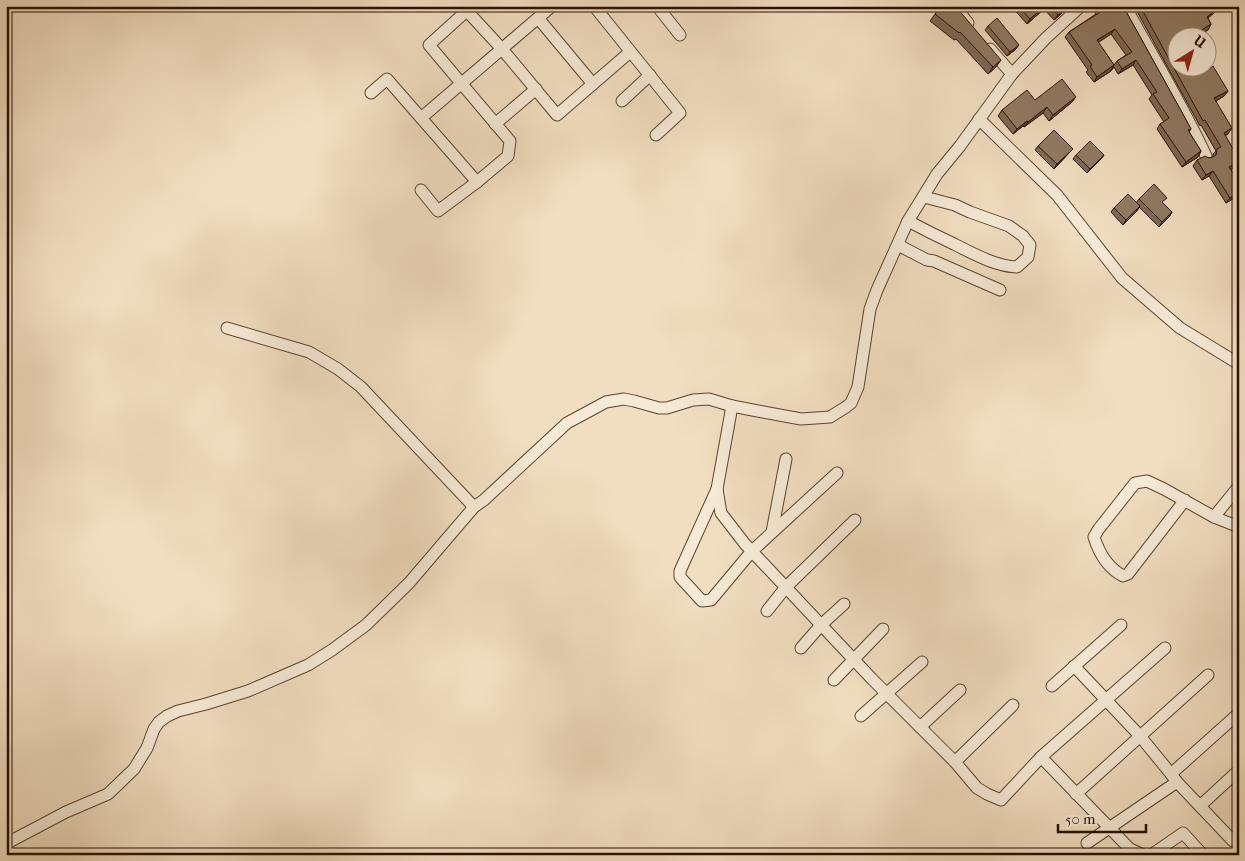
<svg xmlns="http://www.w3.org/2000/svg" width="1245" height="861" font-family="'IM FELL French Canon',serif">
<rect width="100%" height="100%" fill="#f1dec0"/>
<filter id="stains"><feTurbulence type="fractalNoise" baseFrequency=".004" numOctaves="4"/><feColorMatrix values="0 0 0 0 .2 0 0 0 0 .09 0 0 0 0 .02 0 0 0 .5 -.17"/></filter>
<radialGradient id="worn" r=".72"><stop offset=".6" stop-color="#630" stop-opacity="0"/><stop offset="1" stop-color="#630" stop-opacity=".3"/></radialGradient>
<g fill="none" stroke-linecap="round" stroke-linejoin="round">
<defs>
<g id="minor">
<path d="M594 6 680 113 656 135"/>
<path d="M657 6 680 35"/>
<path d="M961 6C958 13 964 18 968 23"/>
<path d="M1125 6C1152 55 1182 104 1206 156"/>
<path d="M467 11 502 49 557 115 630 52"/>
<path d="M538 18 593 84"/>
<path d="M990 49 1012 74"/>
<path d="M371 93 387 79 421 118 552 6"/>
<path d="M622 101 650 75"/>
<path d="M421 118 477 182"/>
<path d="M979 119 1057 195 1122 278 1180 328 1239 364"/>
<path d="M495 124 536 89"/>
<path d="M421 190 438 211 477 182 508 156 510 141 429 45 472 6"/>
<path d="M908 221C923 229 939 237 954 244 974 254 995 266 1017 267L1028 257 1030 245 1023 236 1009 226 970 212 955 205 924 197"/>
<path d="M898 245 927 260 934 261 943 265 1000 290"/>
<path d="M227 328 309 352 338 369 361 387 474 507"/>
<path d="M732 406 717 489 721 513 745 544 872 679 955 762 977 788 987 794 1001 800 1041 757 1165 648"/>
<path d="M717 489 680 571V577L702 601 711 600 752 551 837 473"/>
<path d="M1185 500 1128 574 1123 576C1108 568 1099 553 1094 537L1098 530 1135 483 1147 481 1164 489 1214 517 1239 486"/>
<path d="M1214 517 1239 527"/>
<path d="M772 532 786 459"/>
<path d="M767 611 786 587 855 520"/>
<path d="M801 648 821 625 844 604"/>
<path d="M1074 666 1140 736 1171 774"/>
<path d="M834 680 883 629"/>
<path d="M1052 686 1121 625"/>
<path d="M861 716 922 662"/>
<path d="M920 727 960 690"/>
<path d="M1041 757 1130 849 1143 855"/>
<path d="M955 762 1013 705"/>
<path d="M1177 782 1233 841"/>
<path d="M1076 794 1208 675"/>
<path d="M1200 806 1239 770"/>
<path d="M1087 843 1177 782 1171 774 1239 713"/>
<path d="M6 845 11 841 66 812 108 794 134 769 147 748 154 729 159 722 167 716 178 711 206 704 248 691 308 665 332 650 366 625 409 583 474 507 484 500 567 423 606 402 624 399 634 401 659 408H667L693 400 709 399 732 406 763 412 801 419 830 417 846 407 851 403 858 387 870 309 877 290 908 221 937 174 960 146 1012 74 1046 38 1081 6"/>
<path d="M1151 855 1183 833 1203 855"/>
<path d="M1237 855 1239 854"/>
</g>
</defs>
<use href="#minor" stroke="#5a4430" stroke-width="13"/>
<use href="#minor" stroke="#f6ead6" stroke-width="11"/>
</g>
<g fill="#7d6a56" stroke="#281000" fill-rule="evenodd">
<path d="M941 6 996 67 988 74 956 39 954 40 930 21Z"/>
<path d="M1011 6H1070L1054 20 1044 9 1027 24Z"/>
<path d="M1091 6H1123L1191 129 1189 132 1201 151 1198 157 1182 167 1157 129 1160 124 1164 122 1149 99 1152 95 1133 65 1118 74 1114 67 1111 71 1094 82 1086 72 1088 70 1065 37 1069 32 1096 14ZM1111 34 1126 55 1117 61 1114 65 1098 42Z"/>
<path d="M1134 6H1222L1208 18 1211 24 1208 30 1178 38 1204 72 1228 91 1224 96 1216 101 1228 134 1225 136 1239 159V163L1236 166 1230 170 1239 182V195L1226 203 1209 176 1202 180 1193 166 1197 160 1213 157V154L1216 151 1201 125 1200 126Z"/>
<path d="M988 26 1016 49 1007 56 985 30Z"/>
<path d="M1035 100 1072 102 1049 121 1043 113 1024 127 1023 126 1013 134 998 116 1002 110Z"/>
<path d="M1038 146 1073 149 1069 153 1054 169 1035 150Z"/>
<path d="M1076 155H1104L1101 159 1087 173 1073 159Z"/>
<path d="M1139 199 1163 203 1172 212 1169 217 1159 227 1139 207 1137 211 1123 225 1111 212 1114 208 1136 203Z"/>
</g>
<g fill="#665646" stroke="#281000">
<path d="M1045 6H1046L1044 9 1027 24 1030 19Z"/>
<path d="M1068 6H1070L1054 20 1058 15Z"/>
<path d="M1220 6H1222L1203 22 1207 17Z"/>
<path d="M1211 24 1208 30 1194 38H1189Z"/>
<path d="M1115 29 1111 34 1093 46 1097 40Z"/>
<path d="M1019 45 1016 49 1007 56 1010 52Z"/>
<path d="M1001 60 996 67 988 74 993 67Z"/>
<path d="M1136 60 1133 65 1118 74 1122 69Z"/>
<path d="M1114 65 1111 71 1094 82 1097 77Z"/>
<path d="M1228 91 1224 96 1211 104 1214 98Z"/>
<path d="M1076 97 1072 102 1049 121 1053 115Z"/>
<path d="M1047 107 1043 113 1024 127 1028 122Z"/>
<path d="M1027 121 1023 126 1013 134 1017 129Z"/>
<path d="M1232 128 1228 134 1220 138 1224 133Z"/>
<path d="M1073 149 1069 153 1054 169 1057 164Z"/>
<path d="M1201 151 1198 157 1182 167 1186 162Z"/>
<path d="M1104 155 1101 159 1087 173 1090 169Z"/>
<path d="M1239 162 1236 166 1225 173 1229 167Z"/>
<path d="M1213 171 1209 176 1202 180 1206 175Z"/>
<path d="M1239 192V195L1226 203 1230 198Z"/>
<path d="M1140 206 1137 211 1123 225 1126 220Z"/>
<path d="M1172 212 1169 217 1159 227 1162 222Z"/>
</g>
<g fill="#917b64" stroke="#281000">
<path d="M941 6H958L957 8 1001 60 993 67 960 32 959 33 935 14Z"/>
<path d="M1018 6H1045L1030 19Z"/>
<path d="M1050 6H1068L1058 15Z"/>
<path d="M1098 6H1123L1184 116 1191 129 1188 130 1201 151 1186 162 1160 124 1169 118 1153 94 1157 92 1136 60 1122 69 1117 61 1132 52 1115 29 1097 40 1114 65 1097 77 1090 66 1092 65 1069 32 1102 11Z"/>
<path d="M1140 6H1220L1207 17 1211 24 1189 38H1178V68H1201L1204 72 1213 66 1228 91 1214 98 1232 128 1224 133 1239 159V162L1229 167 1239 182V192L1230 198 1213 171 1206 175 1197 160 1205 156 1209 158 1213 157 1216 155 1217 149 1221 147 1205 120 1203 121Z"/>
<path d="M997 18 1019 45 1010 52 988 26Z"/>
<path d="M1062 79 1076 97 1053 115 1047 107 1028 122 1027 121 1017 129 1002 110 1027 90 1035 100Z"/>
<path d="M1054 130 1073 149 1057 164 1038 146Z"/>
<path d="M1090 141 1104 155 1090 169 1076 155Z"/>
<path d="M1154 184 1167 198 1162 202 1172 212 1162 222 1139 199Z"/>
<path d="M1128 194 1140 206 1126 220 1114 208Z"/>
</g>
<rect width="1245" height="861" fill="none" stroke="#f1dec0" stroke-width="25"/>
<rect x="8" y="8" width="1230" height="846" fill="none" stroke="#281000" stroke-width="2.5"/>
<rect x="12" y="12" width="1220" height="836" fill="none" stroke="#281000"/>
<g transform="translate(1192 52) rotate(37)"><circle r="24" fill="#f6ead6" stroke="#a49380"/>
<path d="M0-4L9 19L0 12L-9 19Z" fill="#8f2418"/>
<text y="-8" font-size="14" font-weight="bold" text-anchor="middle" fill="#281000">U</text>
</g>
<path d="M1058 824v8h88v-8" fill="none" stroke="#281000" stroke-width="2.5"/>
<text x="1065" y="824" font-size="15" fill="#281000" stroke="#f6ead6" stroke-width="4" paint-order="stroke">50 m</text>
<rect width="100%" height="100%" filter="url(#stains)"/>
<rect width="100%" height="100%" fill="url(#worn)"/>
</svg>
